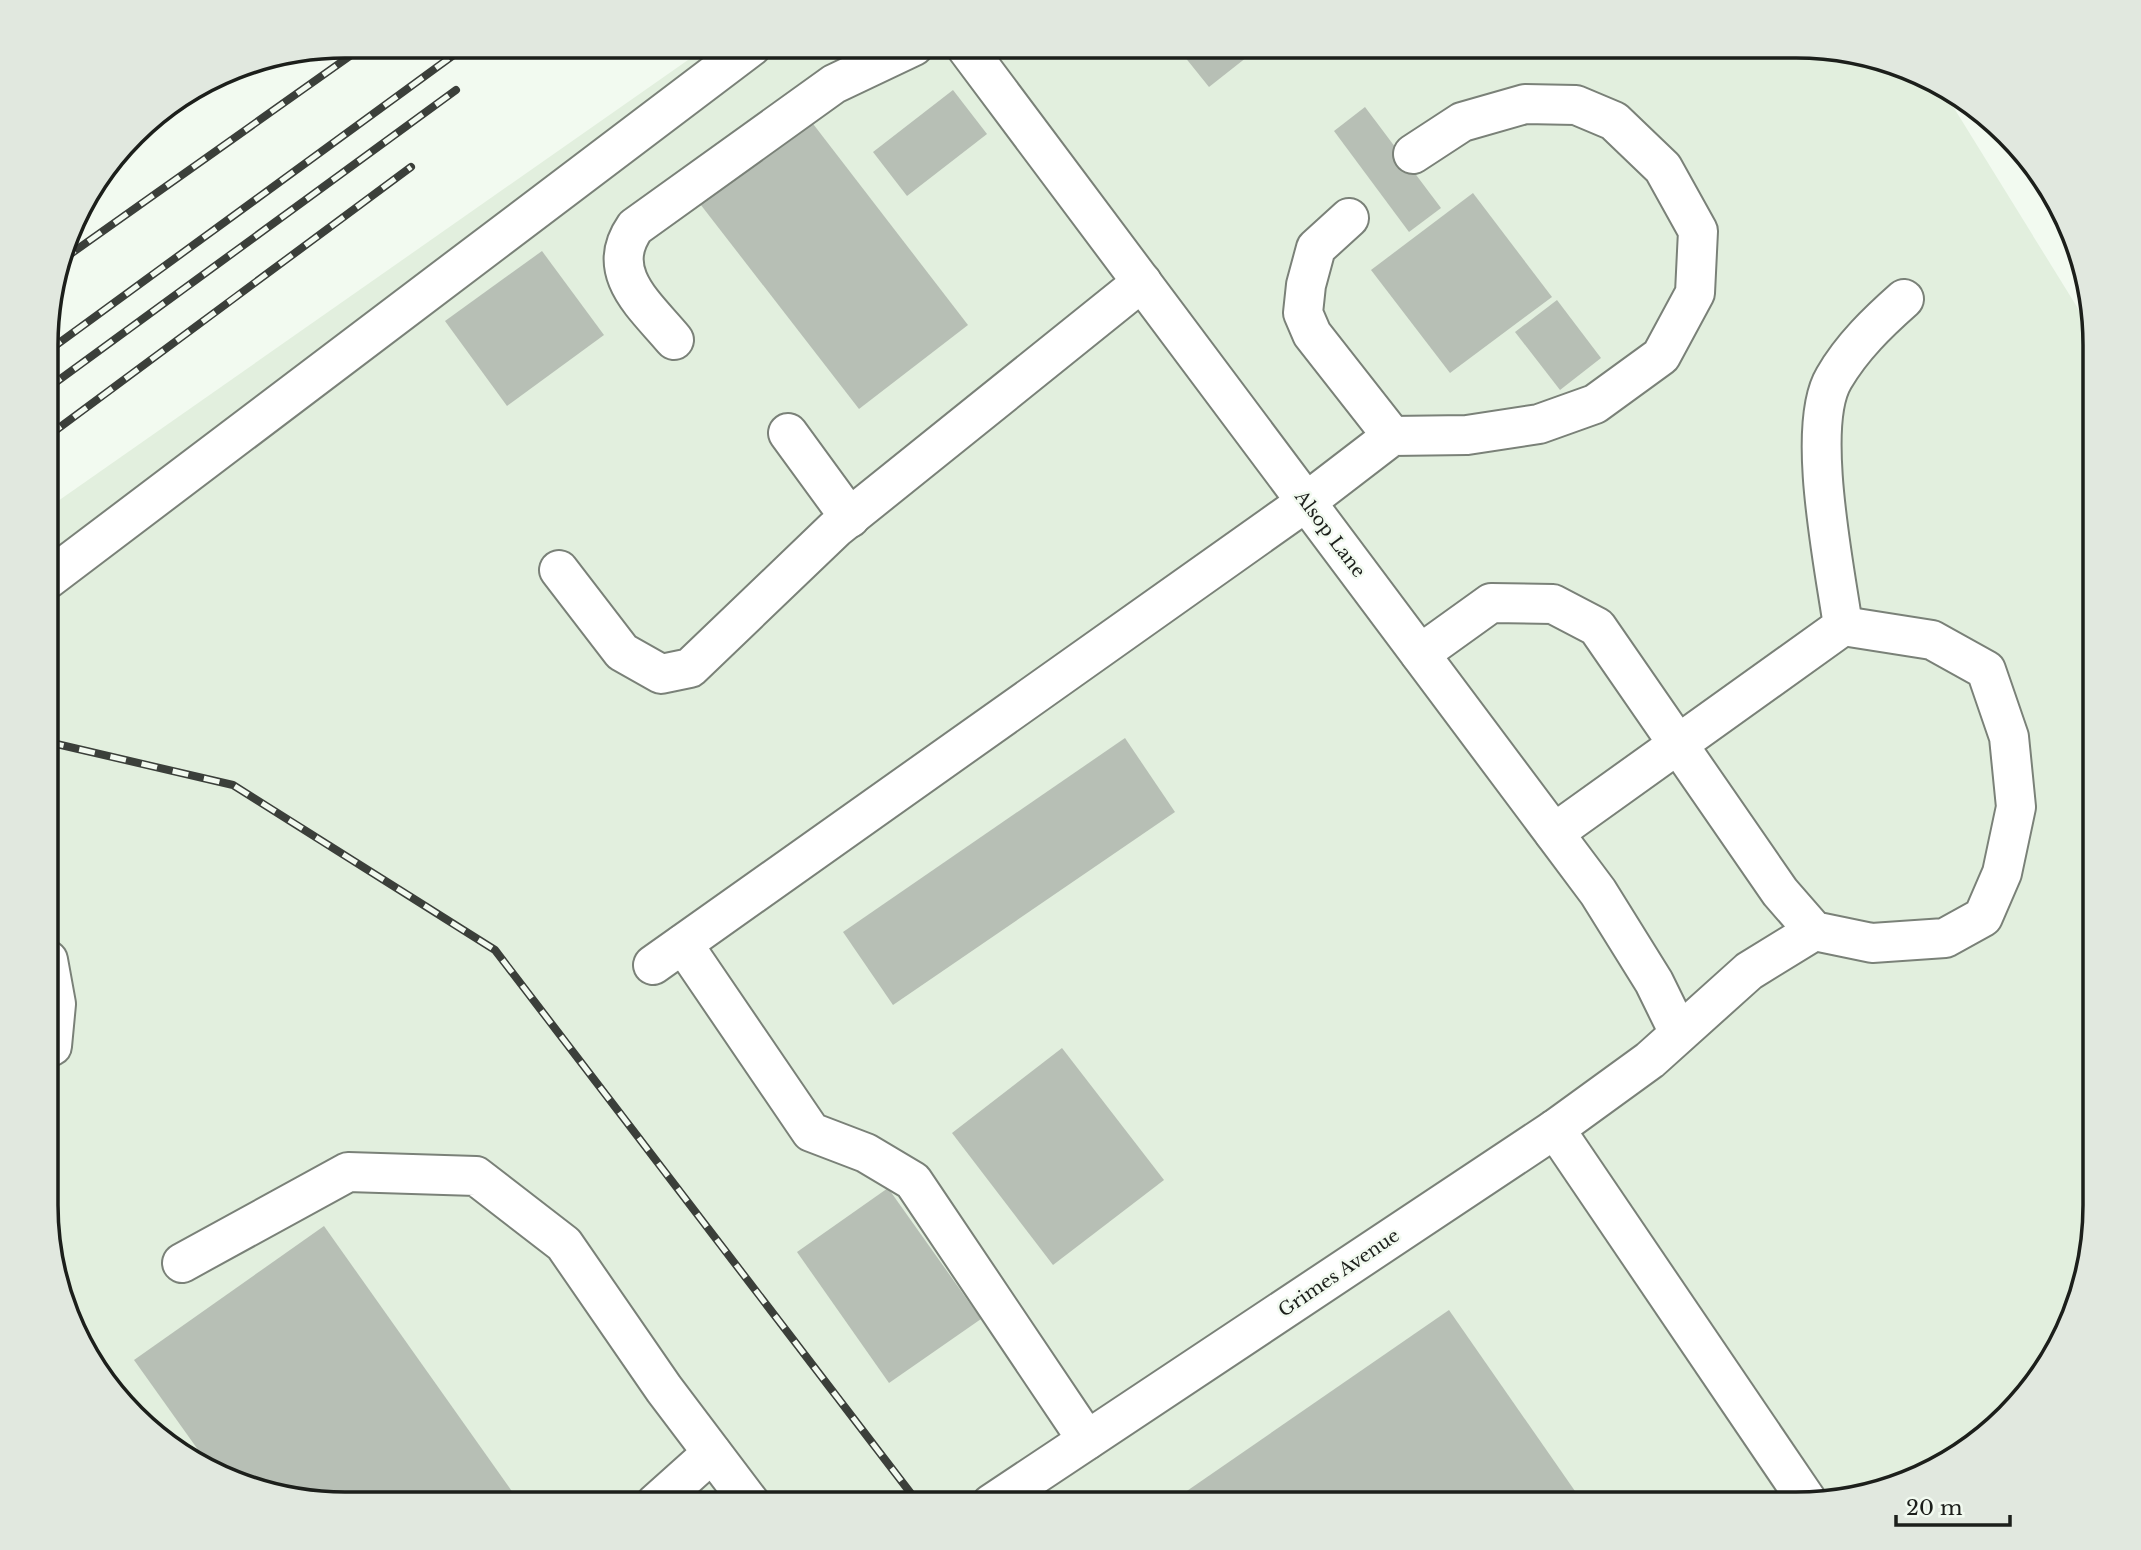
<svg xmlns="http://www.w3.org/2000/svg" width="2141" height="1550" font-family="'Libre Baskerville',serif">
<rect width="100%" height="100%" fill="#f2faf0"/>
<path fill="#e2efde" d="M708 46H1816L1893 62 1941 87 2095 336V1225L2073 1319 2033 1388 1929 1473 1797 1504H325L248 1488 162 1442 85 1355 48 1244V508Z"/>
<g fill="#b7bfb5">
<path d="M1176 46H1261L1209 87Z"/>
<path d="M953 90 987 134 907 196 873 152Z"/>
<path d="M1365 107 1441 208 1409 232 1334 131Z"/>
<path d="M807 116 968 325 859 409 697 200Z"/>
<path d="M1473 193 1552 297 1450 373 1371 270Z"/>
<path d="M542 251 604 335 507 406 445 321Z"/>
<path d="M1557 300 1601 358 1560 390 1515 332Z"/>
<path d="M1125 738 1175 812 893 1005 843 932Z"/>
<path d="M1062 1048 1164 1180 1053 1265 952 1133Z"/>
<path d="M888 1188 981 1319 889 1383 797 1252Z"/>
<path d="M324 1226 521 1504H325L248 1488 211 1468 134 1360Z"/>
<path d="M1449 1310 1584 1504H1168Z"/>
</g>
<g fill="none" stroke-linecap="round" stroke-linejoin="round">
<defs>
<g id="minor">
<path d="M965 46 1598 892 1654 982 1679 1033"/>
<path d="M1349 218 1316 248 1306 285 1303 313 1312 334 1392 436"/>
<path d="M674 340C646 306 603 273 635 227L834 84 914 46"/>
<path d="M788 433 850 518"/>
<path d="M559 570 622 652 661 674 690 668 835 529 1142 282"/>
<path d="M48 579 752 46"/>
<path d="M1420 654 1491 603 1553 604 1597 627 1780 892 1814 931 1872 943 1945 938 1983 917 2002 873 2016 807 2009 737 1986 670 1932 640 1843 626"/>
<path d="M1554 833 1843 626C1835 569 1805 426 1834 378 1852 347 1878 322 1904 299"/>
<path d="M683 944 811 1132 866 1153 913 1181 1087 1440"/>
<path d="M48 960 56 1004 52 1046 48 1048"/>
<path d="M653 965 1306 502 1392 436 1467 435 1539 424 1595 404 1661 356 1695 293 1698 231 1663 168 1614 121 1576 105 1525 104 1462 122 1413 154"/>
<path d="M1555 1129 1808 1502"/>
<path d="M182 1263 348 1172 476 1176 564 1244 664 1389 751 1504"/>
<path d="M655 1504 712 1453"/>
<path d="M991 1504 1555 1129 1650 1060 1749 971 1814 931"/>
</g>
</defs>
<use href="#minor" stroke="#7a8178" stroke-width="42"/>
<use href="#minor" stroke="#fff" stroke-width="38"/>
<defs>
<g id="rail">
<path d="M62 260 364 46"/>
<path d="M48 351 466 46"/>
<path d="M48 388 456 90"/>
<path d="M48 436 411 167"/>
<path d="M48 742 233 785 495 950 919 1504"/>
</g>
</defs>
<use href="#rail" stroke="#3b3f3a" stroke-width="8"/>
<use href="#rail" stroke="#f2faf0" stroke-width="5" stroke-dasharray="16" stroke-linecap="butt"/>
</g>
<g text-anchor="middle" stroke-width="5" stroke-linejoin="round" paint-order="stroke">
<g font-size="18" fill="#1c1f1b" stroke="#f2faf0">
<text transform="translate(1330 534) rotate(53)" y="6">Alsop Lane</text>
<text transform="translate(1339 1273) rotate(-34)" y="6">Grimes Avenue</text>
</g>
</g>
<path d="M0 0H2141V1550H0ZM345 58H1796A287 287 0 0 1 2083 345V1205A287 287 0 0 1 1796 1492H345A287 287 0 0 1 58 1205V345A287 287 0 0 1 345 58Z" fill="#e1e8df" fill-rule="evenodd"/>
<path fill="none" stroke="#1c1f1b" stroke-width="3.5" d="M345 58H1796A287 287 0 0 1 2083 345V1205A287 287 0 0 1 1796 1492H345A287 287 0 0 1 58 1205V345A287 287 0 0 1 345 58Z"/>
<path d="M1896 1515v10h114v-10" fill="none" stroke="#1c1f1b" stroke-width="3.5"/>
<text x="1906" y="1515" font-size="21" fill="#1c1f1b" stroke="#f2faf0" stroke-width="5" paint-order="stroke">20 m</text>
</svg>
